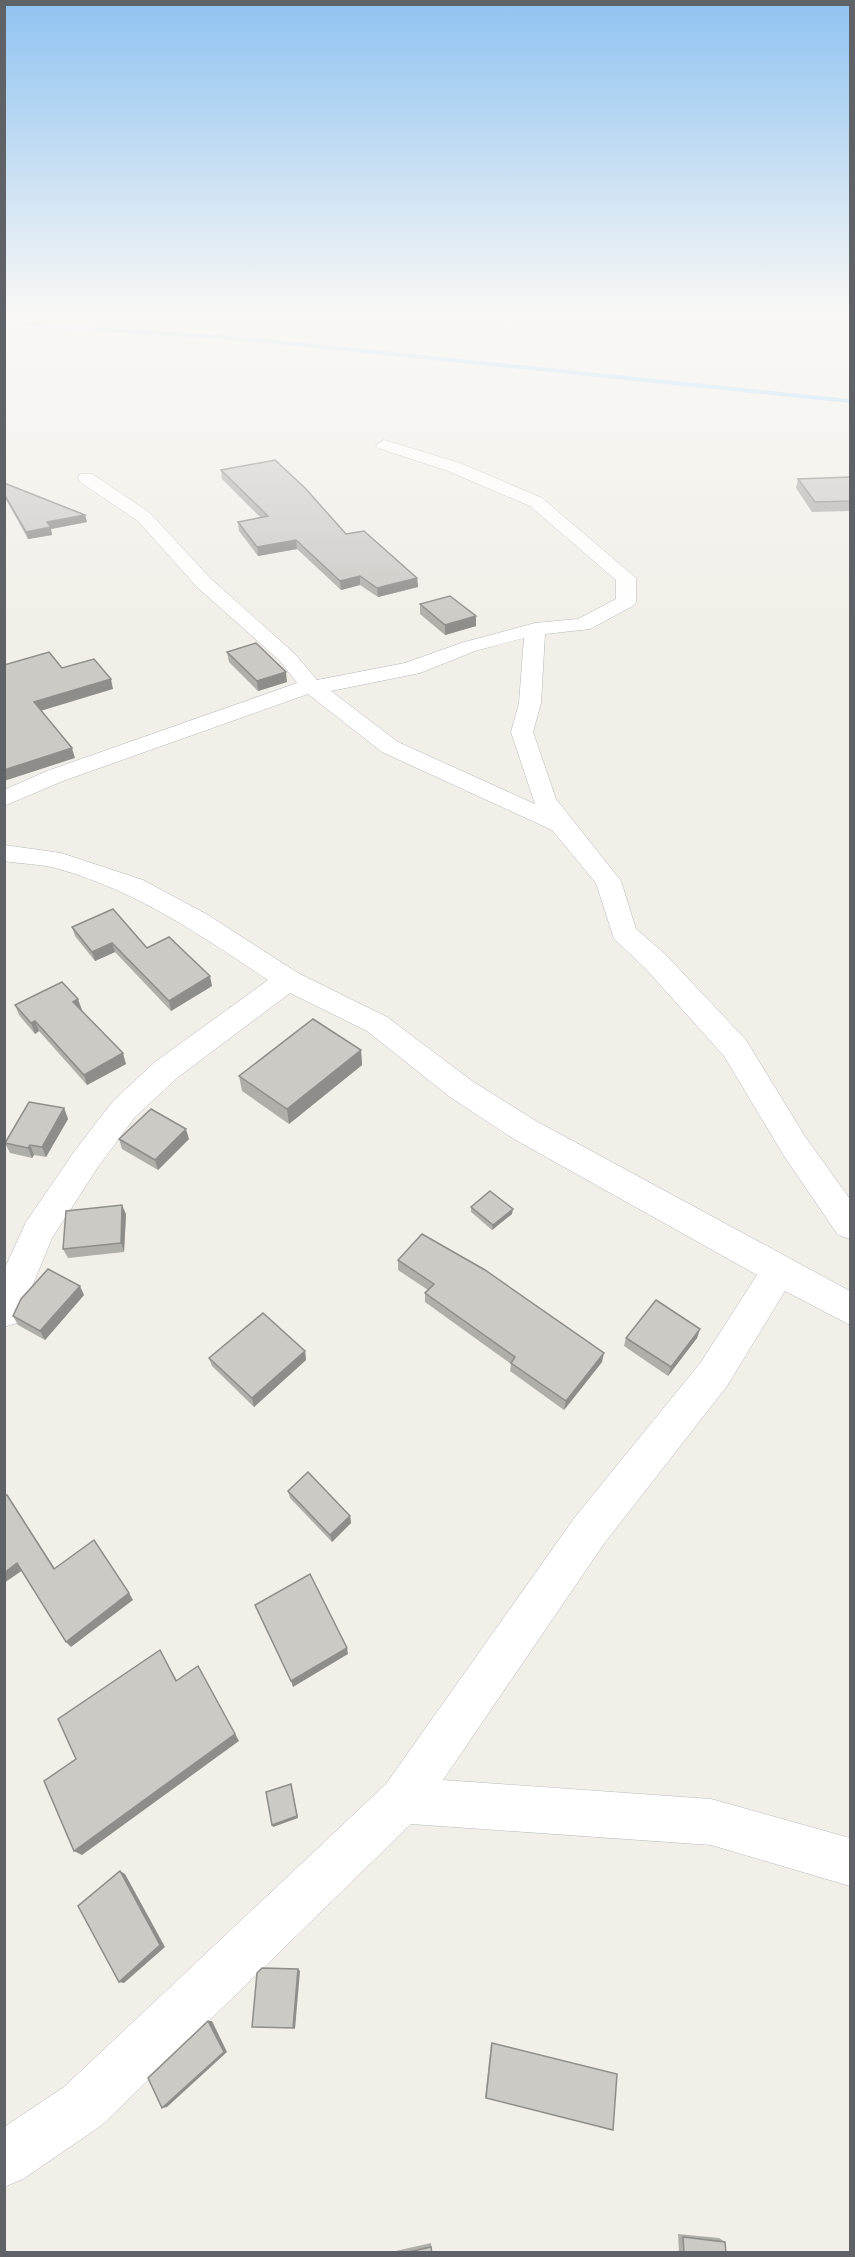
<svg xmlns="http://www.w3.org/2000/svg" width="855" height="2257" font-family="Lato,sans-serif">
<rect width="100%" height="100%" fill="#f1efe8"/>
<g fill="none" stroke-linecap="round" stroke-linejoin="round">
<path stroke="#aadaff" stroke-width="4" d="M4 323 247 339 850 401"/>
<defs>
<g id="minor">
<path d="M384 440 460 463 542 498 636 578V602L633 606 590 629 545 634 541 703 533 732 556 799 621 881 636 929 665 954 746 1040 806 1138 850 1199V1239L838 1235 784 1156 724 1056 645 968 614 939 596 883 552 830 382 752 308 694 63 781 4 806V790L47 771 297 683 280 661 197 587 138 521 80 482 78 478 80 474H92L150 513 211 579 294 653 317 680 405 663 461 643 535 623 578 619 616 599V580L530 506 448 471 378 448 376 445ZM524 638 519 703 511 732 535 804 398 742 331 691 420 673 475 651Z"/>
<path d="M4 845 61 853 143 880 208 915 298 973 387 1017 472 1081 536 1121 850 1291V1325L785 1291 727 1386 603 1545 443 1780 711 1799 850 1838V1886L711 1845 411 1824 102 2125 23 2179 4 2187V2127L64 2087 386 1784 575 1517 701 1362 757 1275 514 1139 450 1097 367 1031 290 993 177 1078 135 1117 98 1167 52 1238 17 1323 4 1327V1270L26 1222 76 1149 113 1101 155 1062 268 980C202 936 137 891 59 869 42 864 22 864 4 861Z"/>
</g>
</defs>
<use href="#minor" stroke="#b5b8bc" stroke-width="1"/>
<use href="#minor" fill="#fff" fill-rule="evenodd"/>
</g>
<g fill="#afaea9">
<path d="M221 470 346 534 417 578 418 587 378 597 360 585 341 590 297 549 258 556 239 531 238 522 261 518 222 479Z"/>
<path d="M850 477V511L812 512 796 488 798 479Z"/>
<path d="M4 483 85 515 87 522 51 529 52 535 28 539 7 501 4 502Z"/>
<path d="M420 604 476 626 445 635 420 614Z"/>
<path d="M227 652 287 682 258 691 229 662Z"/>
<path d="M72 927 147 948 212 986 171 1011 115 952 95 961 75 936Z"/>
<path d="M15 1005 82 1010 126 1064 87 1085 39 1031 35 1034 19 1015Z"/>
<path d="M361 1050 362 1065 289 1124 242 1091 239 1076Z"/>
<path d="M64 1108 68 1119 46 1157 34 1155 32 1158 10 1153 5 1143Z"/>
<path d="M119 1139H189L158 1170 122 1149Z"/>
<path d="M471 1207 512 1214 492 1230 471 1212Z"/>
<path d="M126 1214 124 1252 68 1258 63 1249Z"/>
<path d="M398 1260 602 1362 564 1410 510 1371 511 1364 425 1302V1293L428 1290 398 1270Z"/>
<path d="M84 1295 45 1340 18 1325 13 1316Z"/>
<path d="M700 1329 697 1338 668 1376 624 1346 626 1338Z"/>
<path d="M305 1351 306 1360 254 1407 212 1366 209 1358Z"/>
<path d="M288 1491 350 1516 351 1523 332 1542 290 1498Z"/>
<path d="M491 2043H492L486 2098H485Z"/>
<path d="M678 2234 719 2238 725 2242 726 2253H679Z"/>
<path d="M431 2243 432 2253H387Z"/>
</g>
<g fill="#8f8d8a">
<path d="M85 515 87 522 51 529 52 535 28 539 26 532 47 522Z"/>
<path d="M296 540 297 549 258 556 257 547Z"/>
<path d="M360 576V585L341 590 340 581Z"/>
<path d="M417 578 418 587 378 597 377 588Z"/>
<path d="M476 616V626L445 635V625Z"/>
<path d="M286 672 287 682 258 691 257 681Z"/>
<path d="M111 679 113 689 37 712 34 702Z"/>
<path d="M72 748 75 758 4 781V770Z"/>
<path d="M112 943 115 952 95 961 92 952Z"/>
<path d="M210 976 212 986 171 1011 169 1001Z"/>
<path d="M78 999 82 1010 77 1012 73 1002Z"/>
<path d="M35 1021 39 1031 35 1034 31 1023Z"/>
<path d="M361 1050 362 1065 289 1124 287 1109Z"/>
<path d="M123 1053 126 1064 87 1085 84 1075Z"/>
<path d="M64 1108 68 1119 46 1157 42 1147Z"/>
<path d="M186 1129 189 1139 158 1170 155 1160Z"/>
<path d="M30 1145 34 1155 32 1158 28 1148Z"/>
<path d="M122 1205 126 1214 124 1252 121 1243Z"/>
<path d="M513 1209 512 1214 492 1230 493 1225Z"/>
<path d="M80 1286 84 1295 45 1340 40 1331Z"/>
<path d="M700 1329 697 1338 668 1376 671 1367Z"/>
<path d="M305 1351 306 1360 254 1407 252 1398Z"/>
<path d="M604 1353 602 1362 564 1410 566 1401Z"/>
<path d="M7 1495 12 1502 59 1575 54 1569Z"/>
<path d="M350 1516 351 1523 332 1542 330 1535Z"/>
<path d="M17 1563 23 1570 4 1583V1573Z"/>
<path d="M129 1593 133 1600 71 1647 66 1642Z"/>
<path d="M347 1648 348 1654 293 1687 291 1681Z"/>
<path d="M160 1650 165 1659 182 1690 176 1681Z"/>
<path d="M198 1666 239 1741 82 1855 74 1851Z"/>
<path d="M291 1784 298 1818 273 1827 272 1825Z"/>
<path d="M120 1871 125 1874 165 1947 124 1983 119 1982Z"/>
<path d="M298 1969 300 1971 295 2029 293 2028Z"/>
<path d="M208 2021H212L227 2052 167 2107 162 2108Z"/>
</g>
<g fill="#cccac5" stroke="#8f8d8a" stroke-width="1.5">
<path d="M275 460 305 488 346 534 364 531 417 578 377 588 360 576 340 581 296 540 257 547 238 522 268 516 221 470Z"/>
<path d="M850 477V501L815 502 798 479Z"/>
<path d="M4 483 85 515 47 522 51 527 26 532 4 494Z"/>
<path d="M450 596 476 616 445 625 420 604Z"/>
<path d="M256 643 286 672 257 681 227 652Z"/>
<path d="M49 652 62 668 94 659 111 679 34 702 72 748 4 770V665Z"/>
<path d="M113 909 147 948 169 937 210 976 169 1001 112 943 92 952 72 927Z"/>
<path d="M62 982 78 999 73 1002 123 1053 84 1075 35 1021 31 1023 15 1005Z"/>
<path d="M313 1019 361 1050 287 1109 239 1076Z"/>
<path d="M29 1102 64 1108 42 1147 30 1145 28 1148 5 1143Z"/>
<path d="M151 1109 186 1129 155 1160 119 1139Z"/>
<path d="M490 1191 513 1209 493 1225 471 1207Z"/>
<path d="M122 1205 121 1243 63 1249 66 1211Z"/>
<path d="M422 1234 485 1270 604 1353 566 1401 511 1363 515 1357 425 1293 434 1284 398 1260Z"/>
<path d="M48 1269 80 1286 40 1331 13 1316 21 1299Z"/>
<path d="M656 1300 700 1329 671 1367 626 1338Z"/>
<path d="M263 1313 305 1351 252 1398 209 1358Z"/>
<path d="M308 1472 350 1516 330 1535 288 1491Z"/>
<path d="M7 1495 54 1569 94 1540 129 1593 66 1642 17 1563 4 1573V1496Z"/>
<path d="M310 1574 347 1648 291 1681 255 1605Z"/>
<path d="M160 1650 176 1681 198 1666 235 1734 74 1851 44 1781 76 1759 58 1719Z"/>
<path d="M291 1784 297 1816 272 1825 266 1792Z"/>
<path d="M120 1871 160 1945 119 1982 78 1906Z"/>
<path d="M262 1968 298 1969 293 2028 252 2027 257 1973Z"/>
<path d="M208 2021 224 2052 162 2108 148 2078Z"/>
<path d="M492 2043 617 2074 613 2130 486 2098Z"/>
<path d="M683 2237 725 2242 726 2253H684Z"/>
<path d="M431 2247 432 2253H404Z"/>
</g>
<linearGradient id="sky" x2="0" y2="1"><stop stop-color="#8fc3f1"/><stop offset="0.5" stop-color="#f9f8f5"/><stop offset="1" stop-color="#f9f8f5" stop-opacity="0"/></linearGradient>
<rect width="855" height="627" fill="url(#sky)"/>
<rect width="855" height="2257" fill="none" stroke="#5f6368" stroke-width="12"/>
</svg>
